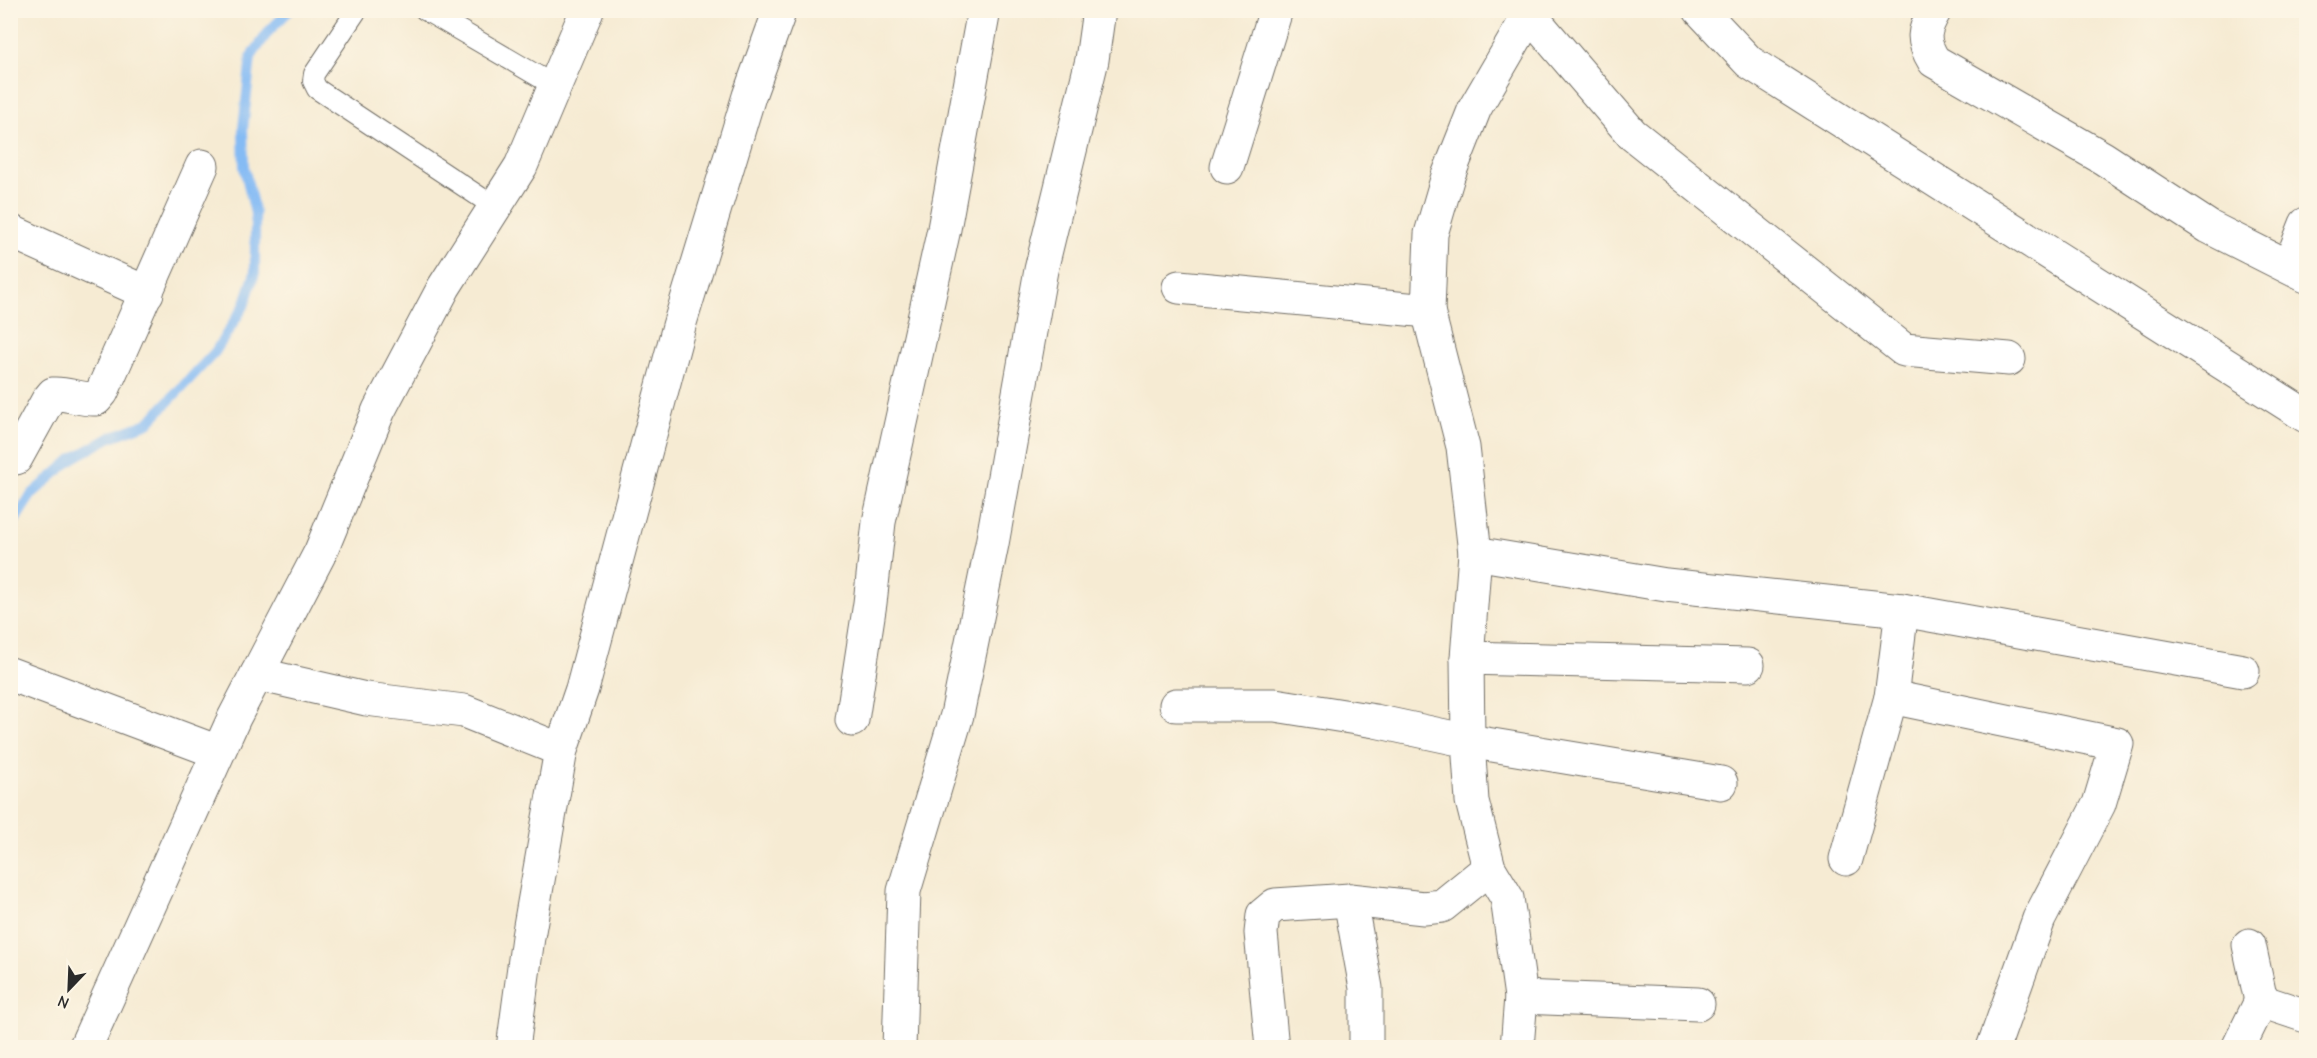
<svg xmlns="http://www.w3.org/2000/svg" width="2317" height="1058" viewBox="0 0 2317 1058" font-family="'Comic Neue',sans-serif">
<rect width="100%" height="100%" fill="#fcf5e5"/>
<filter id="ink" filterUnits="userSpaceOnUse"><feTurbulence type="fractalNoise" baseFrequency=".0167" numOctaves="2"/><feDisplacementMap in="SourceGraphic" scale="12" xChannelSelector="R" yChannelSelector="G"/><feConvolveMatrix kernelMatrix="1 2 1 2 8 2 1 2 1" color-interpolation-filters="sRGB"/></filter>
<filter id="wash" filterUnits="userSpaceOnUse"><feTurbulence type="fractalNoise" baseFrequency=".008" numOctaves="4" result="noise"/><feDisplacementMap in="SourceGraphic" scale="24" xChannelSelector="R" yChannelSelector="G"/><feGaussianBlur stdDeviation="1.35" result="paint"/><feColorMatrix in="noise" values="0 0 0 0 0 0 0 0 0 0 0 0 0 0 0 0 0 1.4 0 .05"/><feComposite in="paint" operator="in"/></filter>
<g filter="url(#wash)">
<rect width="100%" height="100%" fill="#f6ebd3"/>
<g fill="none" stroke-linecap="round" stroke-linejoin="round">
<!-- stream -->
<path stroke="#85bbf4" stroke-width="10" d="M10,528L32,494L72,459L111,437L148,423L215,352L244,306L255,273V213L244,167L243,129L251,57L269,31L290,10"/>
</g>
</g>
<g filter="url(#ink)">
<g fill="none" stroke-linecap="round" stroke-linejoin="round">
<!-- lane casing -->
<g stroke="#726e66" stroke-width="22">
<g id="lane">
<path d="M357,10L314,74L313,81L317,89L495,207"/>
<path d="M425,10L555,86"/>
</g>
</g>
<!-- street casing -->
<g stroke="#726e66" stroke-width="35">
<g id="street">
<path d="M1700,10L1749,62L2306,416"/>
<path d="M1935,10C1923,31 1921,40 1934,61L2103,158L2209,227L2306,276"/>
<path d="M1530,15L1632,134L1904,350L2009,359"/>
<path d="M1227,167L1276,10"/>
<path d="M10,231L147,293"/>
<path d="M2289,267L2306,224"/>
<path d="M1179,287L1428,311"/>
<path d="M16,458L48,400L53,394C68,393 81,400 96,399L102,392L202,166"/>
<path d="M1475,553L1666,585L1902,610L2243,671"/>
<path d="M1467,658L1748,665"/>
<path d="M10,674L218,752"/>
<path d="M257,674L366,699L464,711L561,750"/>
<path d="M1891,697L2117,744L2099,804L2039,919L1993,1048"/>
<path d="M1176,705H1275L1375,721L1468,741L1721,783"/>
<path d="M852,720L870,603L879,522L944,229L984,10"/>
<path d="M1846,859L1891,697L1902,610"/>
<path d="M1350,900L1366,988V1048"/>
<path d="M2249,945L2261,1001L2306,1016"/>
<path d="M1521,997L1698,1004"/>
<path d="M85,1048L234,718L321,551L379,410L444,287L521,166L587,10"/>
<path d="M513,1048L528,937L561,750L582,689L679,326L749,96L780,10"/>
<path d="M899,1048L904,891L957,715L992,544L1041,270L1092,60L1099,10"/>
<path d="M1272,1048L1261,933L1263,915L1275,905L1350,900L1424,908L1442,906L1489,868"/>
<path d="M1517,1048L1521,997L1507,898L1489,868L1472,801L1468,741L1467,658L1475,553L1463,447L1428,311L1431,234L1448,176L1475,108L1532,10"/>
<path d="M2238,1048L2261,1001"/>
</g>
</g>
<!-- lane -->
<use href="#lane" stroke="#fff" stroke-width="20"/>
<!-- street -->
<use href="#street" stroke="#fff" stroke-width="33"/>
</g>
</g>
<!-- margin -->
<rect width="2317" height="1058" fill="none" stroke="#fcf5e5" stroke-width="36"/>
<!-- north arrow -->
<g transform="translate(69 989) rotate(203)" stroke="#fcf5e5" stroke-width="4.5" paint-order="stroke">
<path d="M0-4.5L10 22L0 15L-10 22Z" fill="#2b2b2b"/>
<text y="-9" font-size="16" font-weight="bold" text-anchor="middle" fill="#2b2b2b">N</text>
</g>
</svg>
